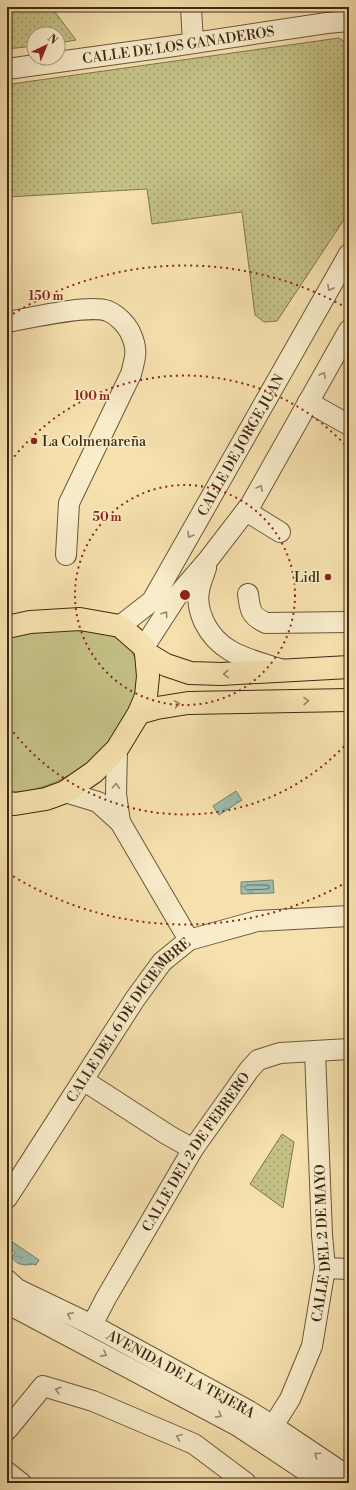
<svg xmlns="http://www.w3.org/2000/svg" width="356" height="1490" viewBox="0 0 356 1490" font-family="'Libre Bodoni',serif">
<defs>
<pattern id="park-dots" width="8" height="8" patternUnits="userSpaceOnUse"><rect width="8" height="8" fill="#c4c185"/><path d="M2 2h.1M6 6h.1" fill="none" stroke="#a09d6c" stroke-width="1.8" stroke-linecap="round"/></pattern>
<pattern id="water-ripples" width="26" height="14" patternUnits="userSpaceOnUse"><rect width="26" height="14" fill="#9dbdaf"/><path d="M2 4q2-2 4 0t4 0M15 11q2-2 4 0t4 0" fill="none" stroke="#819a8d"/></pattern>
</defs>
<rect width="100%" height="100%" fill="#f6e1ae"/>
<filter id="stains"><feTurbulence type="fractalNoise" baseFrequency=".005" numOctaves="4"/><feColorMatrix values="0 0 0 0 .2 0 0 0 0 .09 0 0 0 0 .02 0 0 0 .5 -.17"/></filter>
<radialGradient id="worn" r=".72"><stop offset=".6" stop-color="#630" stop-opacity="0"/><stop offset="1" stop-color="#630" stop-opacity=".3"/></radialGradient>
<!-- green -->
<path fill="#c4c185" stroke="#80754c" d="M61,630C76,631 96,630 110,635C117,637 124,643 129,648C156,679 116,744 88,763C65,780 37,793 7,792V638L34,632Z"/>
<!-- park -->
<g fill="url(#park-dots)" stroke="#80754c">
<path d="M7,7H51L76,40L58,43V34H34V46L7,49Z"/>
<path d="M339,38L349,45V209L345,218L277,321L264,322L255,315L242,212L152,224L147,189L7,197V90L11,84Z"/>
<path d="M282,1134L294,1142L283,1208L250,1184Z"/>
</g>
<!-- water -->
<g fill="url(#water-ripples)" stroke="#768271">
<path d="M236,791L242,800L219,815L213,806Z"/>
<path d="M273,880L274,893L241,894V882Z"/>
<path d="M11,1241L39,1260L36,1265L33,1264C24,1266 18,1265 12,1258L15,1252L7,1246Z"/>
</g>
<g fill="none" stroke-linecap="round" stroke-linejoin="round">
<!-- shore -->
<path stroke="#6c7361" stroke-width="1" d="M247,885H268L270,887L268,889L247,890L245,888Z"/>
<!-- minor casing -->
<g stroke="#6a573a" stroke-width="22">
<g id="minor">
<path d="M191,7L193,43"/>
<path id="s1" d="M7,69L174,46L327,23L349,21"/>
<path d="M7,322C30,318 88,304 108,311C117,315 126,324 130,332C138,349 136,356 131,374L69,503L66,555"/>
<path d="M308,402L349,425"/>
<path d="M246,511L280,532"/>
<path d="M206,568C204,575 200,583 199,591C197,601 200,613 204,622C220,655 250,659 283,670"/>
<path d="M248,594C250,611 251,616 266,623L349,622"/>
<path id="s2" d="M120,626L152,601L349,254"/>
<path d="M144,647L177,596L208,560L251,504L349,330"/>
<path d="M117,749L116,794L120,822"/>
<path d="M65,792L98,802L120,822L189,940"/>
<path d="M83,1080L168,1135L193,1149"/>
<path id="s3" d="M7,1198L135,999L162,962L189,940L257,921L349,916"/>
<path d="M325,1268L349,1269"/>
<path id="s4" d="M7,1280L17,1289L92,1325L249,1411L273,1426L349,1477"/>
<path d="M7,1305H10L238,1426L324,1483"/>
<path id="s5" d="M92,1325L106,1298L193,1149L249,1070L258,1060L280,1053L349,1049"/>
<path id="s6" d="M273,1426L290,1399L312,1346L325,1268L322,1235L315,1051"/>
<path d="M7,1430L43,1386L93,1401L194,1444L246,1483"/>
<path d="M7,1472L21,1483"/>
</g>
</g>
<!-- major casing -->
<g stroke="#3c2913" stroke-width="24">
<g id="major">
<path d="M7,627L30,622L80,619L120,626L144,647L146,653L148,676L146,696L139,713L117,749L94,772L65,792L46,799L15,804L7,803"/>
<path d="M146,653L166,665L190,673L221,674L349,667"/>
<path d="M139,713L157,708L188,703L349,700"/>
</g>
</g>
<!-- minor -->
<use href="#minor" stroke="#f9ecca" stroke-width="20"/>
<!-- major -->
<use href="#major" stroke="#f6e1ae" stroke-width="22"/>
</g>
<!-- one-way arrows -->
<defs><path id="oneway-chevron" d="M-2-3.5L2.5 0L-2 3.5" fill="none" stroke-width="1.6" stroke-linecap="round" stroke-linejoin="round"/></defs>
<g stroke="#9a8a6e">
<use href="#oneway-chevron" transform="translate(330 288) rotate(119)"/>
<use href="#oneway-chevron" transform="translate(323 375) rotate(-61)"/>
<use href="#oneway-chevron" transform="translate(260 488) rotate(-61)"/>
<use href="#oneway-chevron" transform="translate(190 535) rotate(119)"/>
<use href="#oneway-chevron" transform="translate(165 614) rotate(-56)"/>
<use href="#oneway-chevron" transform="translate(116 786) rotate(-87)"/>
<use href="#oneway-chevron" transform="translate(70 1315) rotate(-154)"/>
<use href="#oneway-chevron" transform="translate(104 1354) rotate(28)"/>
<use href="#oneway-chevron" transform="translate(58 1390) rotate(-163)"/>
<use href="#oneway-chevron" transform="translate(219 1415) rotate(29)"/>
<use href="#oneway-chevron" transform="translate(179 1437) rotate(-157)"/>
<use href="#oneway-chevron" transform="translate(317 1455) rotate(-146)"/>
</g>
<g stroke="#998560">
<use href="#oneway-chevron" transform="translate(226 674) rotate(177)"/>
<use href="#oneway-chevron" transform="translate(306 701) rotate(-1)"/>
<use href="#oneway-chevron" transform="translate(177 704) rotate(-10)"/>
</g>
<!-- distance rings -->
<g fill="none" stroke="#8f2418" stroke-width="2" stroke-dasharray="2 4">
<circle cx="185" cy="595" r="110"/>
<path d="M348 742A220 220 0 0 1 7 724M7 466A220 220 0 0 1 348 448"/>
<path d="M347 882A330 330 0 0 1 8 873M8 317A330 330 0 0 1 347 308"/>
</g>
<!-- markers -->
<g fill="#8f2418" stroke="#f9ecca" stroke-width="1.5">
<circle cx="34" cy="441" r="4"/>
<circle cx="328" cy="577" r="4"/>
</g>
<g text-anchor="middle" stroke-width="3" stroke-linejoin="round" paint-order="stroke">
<!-- street labels -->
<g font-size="14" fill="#3c2913" stroke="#f9ecca">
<text dy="5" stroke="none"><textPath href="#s1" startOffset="173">CALLE DE LOS GANADEROS</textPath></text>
<text dy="5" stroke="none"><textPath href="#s2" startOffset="220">CALLE DE JORGE JUAN</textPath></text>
<text dy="5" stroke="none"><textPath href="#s3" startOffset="216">CALLE DEL 6 DE DICIEMBRE</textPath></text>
<text dy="5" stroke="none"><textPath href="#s5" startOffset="202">CALLE DEL 2 DE FEBRERO</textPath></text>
<text dy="5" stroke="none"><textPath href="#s6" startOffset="193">CALLE DEL 2 DE MAYO</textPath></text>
<text dy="5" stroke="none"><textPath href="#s4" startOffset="198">AVENIDA DE LA TEJERA</textPath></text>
</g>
<!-- poi labels -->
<g font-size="14" fill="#3c2913" stroke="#f9ecca" text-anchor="start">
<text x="42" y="446">La Colmenareña</text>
<text x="320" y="582" text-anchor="end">Lidl</text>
</g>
</g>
<circle cx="185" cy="595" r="6" fill="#8f2418" stroke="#f9ecca" stroke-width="2"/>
<g font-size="12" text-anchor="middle" font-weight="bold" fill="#8f2418" stroke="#f9ecca" stroke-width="3" stroke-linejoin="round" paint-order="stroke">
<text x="46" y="300">150 m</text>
<text x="92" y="400">100 m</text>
<text x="107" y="521">50 m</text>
</g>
<!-- margin -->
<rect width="356" height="1490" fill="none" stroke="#f6e1ae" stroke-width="24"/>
<rect x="8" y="8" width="340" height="1474" fill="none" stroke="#3c2913" stroke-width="2"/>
<rect x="12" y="12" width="332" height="1466" fill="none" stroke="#3c2913"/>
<!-- north arrow -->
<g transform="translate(46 46) rotate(44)"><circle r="19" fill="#f9ecca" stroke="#ad9e81"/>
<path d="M0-3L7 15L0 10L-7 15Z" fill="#8f2418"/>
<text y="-6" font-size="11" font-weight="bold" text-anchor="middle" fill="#3c2913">N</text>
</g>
<rect width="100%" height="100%" filter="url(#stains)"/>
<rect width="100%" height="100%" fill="url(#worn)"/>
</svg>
